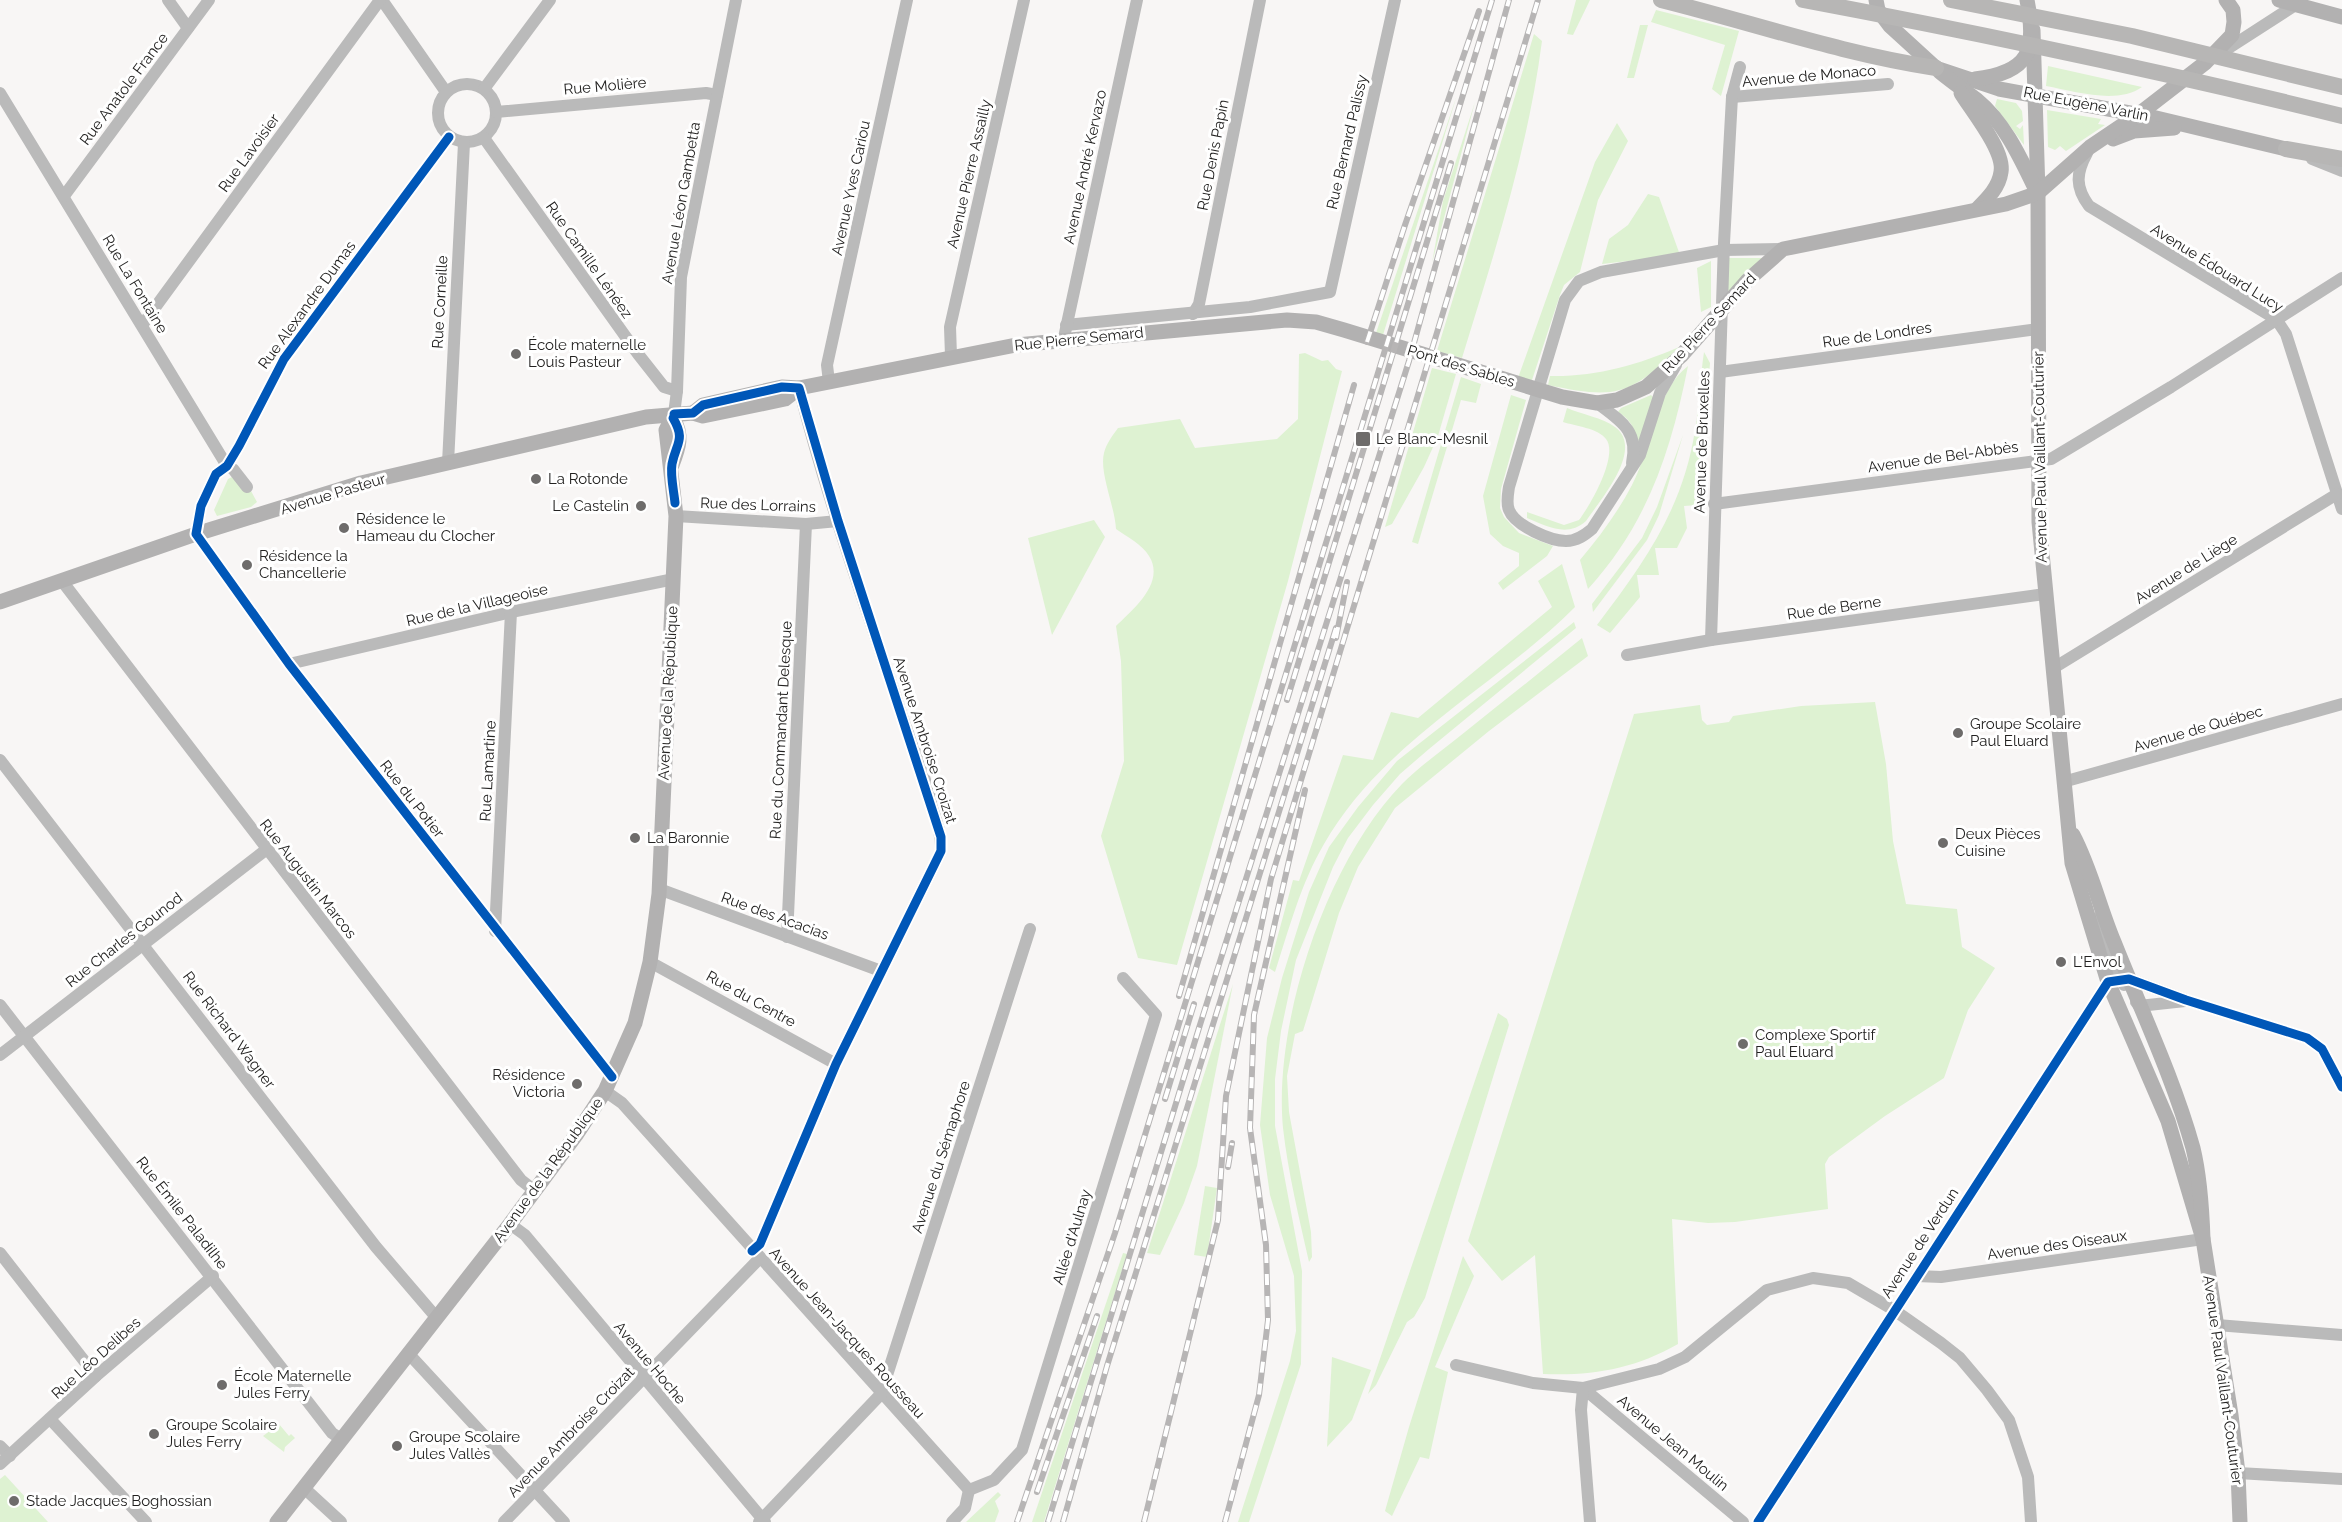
<svg xmlns="http://www.w3.org/2000/svg" width="2342" height="1522" viewBox="0 0 2342 1522" font-family="Raleway,sans-serif">
<rect width="100%" height="100%" fill="#f8f6f5"/>
<!-- green -->
<g fill="#def2d2">
<path d="M1576,0H1590L1573,35L1567,34Z"/>
<path d="M1656,10L1739,31L1721,96L1712,89L1725,45L1651,22Z"/>
<path d="M1640,25H1648L1634,78H1627Z"/>
<path d="M1534,34L1542,41C1528,150 1494,254 1462,358L1437,351Z"/>
<path d="M2048,66L2142,87C2117,105 2074,91 2046,86Z"/>
<path d="M1457,95L1383,335L1376,333Z"/>
<path d="M1997,99L2016,103L2022,111L2023,121L2016,126L2020,129L2023,125L2024,145L1995,106Z"/>
<path d="M1475,102L1432,263L1443,201Z"/>
<path d="M2047,110L2101,119L2098,124L2105,125L2066,151L2060,146L2055,150L2048,147Z"/>
<path d="M1617,123L1628,141L1598,200L1580,272L1564,285L1560,295L1532,380L1518,378L1595,162Z"/>
<path d="M1648,194L1659,197L1680,255L1602,264L1609,239L1628,225Z"/>
<path d="M1728,258H1762L1728,294Z"/>
<path d="M1711,261V307L1701,312L1697,268Z"/>
<path d="M1679,347C1630,397 1614,399 1548,385L1550,376C1595,377 1638,365 1679,347Z"/>
<path d="M1704,352L1710,363L1698,505L1684,506L1687,528L1677,548H1655L1659,575H1637L1640,597L1610,633L1597,625C1644,563 1683,509 1695,430C1700,404 1700,378 1704,352Z"/>
<path d="M1305,353L1322,361L1328,360L1336,369L1342,371L1288,581L1177,965L1138,958L1101,836L1124,761L1121,661L1116,626C1132,610 1166,583 1149,556C1143,545 1126,536 1116,529C1115,507 1099,472 1104,453C1106,444 1113,435 1118,428L1180,419L1195,448L1277,439L1298,419L1299,354Z"/>
<path d="M1688,366C1671,451 1648,523 1588,589L1580,560C1600,536 1618,512 1632,485C1651,449 1656,390 1688,366Z"/>
<path d="M1432,368L1456,374L1438,436L1424,467L1392,524L1385,527Z"/>
<path d="M1461,377L1481,384L1476,403L1461,400L1418,544L1412,542Z"/>
<path d="M1511,395L1526,400L1501,489L1500,508L1504,517L1519,533L1553,546L1547,556L1503,590L1498,583L1519,566V553L1503,546L1490,534L1483,496Z"/>
<path d="M1651,395L1654,398L1636,450C1636,431 1634,422 1618,412L1621,408Z"/>
<path d="M1567,408C1581,414 1603,418 1615,427C1645,449 1600,500 1586,521C1567,538 1547,526 1527,518V512L1564,525L1579,520C1590,506 1619,455 1606,439C1598,428 1575,426 1563,422Z"/>
<path d="M1683,435L1659,515L1647,540L1593,612L1592,604L1642,538L1657,507Z"/>
<path d="M232,477L238,481L242,490L251,491L257,502L251,507L217,516L214,510L228,479Z"/>
<path d="M1094,520L1105,537L1052,635L1028,538Z"/>
<path d="M1562,564L1575,607C1493,689 1383,741 1324,844C1301,883 1289,929 1275,972L1269,968L1293,880L1299,881L1343,755L1373,760L1391,712L1418,718L1552,607L1538,581Z"/>
<path d="M1574,622L1576,628L1429,749L1400,774L1373,805L1348,838L1333,867L1296,960L1281,1031L1275,1079V1126L1302,1271L1301,1364L1249,1522H1238L1290,1361L1296,1331L1294,1276L1270,1195L1260,1125L1267,1038L1282,978L1309,892L1329,847L1358,807L1397,761Z"/>
<path d="M1582,638L1588,656L1489,731L1395,808L1358,867L1339,913L1303,1031L1295,1034L1287,1076L1289,1112L1311,1232L1312,1257L1309,1262C1299,1217 1288,1173 1283,1128C1273,1021 1327,861 1402,784C1421,765 1444,749 1465,732C1504,701 1543,670 1582,638Z"/>
<path d="M1875,702L1886,764L1893,841L1906,904L1957,909L1962,947L1995,968L1968,1010L1944,1078L1885,1116L1829,1157L1825,1164L1828,1209L1735,1222L1708,1223L1672,1219L1678,1344C1634,1369 1593,1376 1543,1374L1535,1255L1502,1281L1468,1241L1634,714L1700,705L1702,720L1707,725L1729,722L1733,716L1801,706Z"/>
<path d="M1233,984L1197,1166L1184,1203L1160,1255L1147,1253Z"/>
<path d="M1498,1013L1507,1019L1509,1025L1425,1298L1414,1317L1407,1322L1376,1385L1368,1394Z"/>
<path d="M1205,1186L1217,1188L1207,1257L1194,1255Z"/>
<path d="M1123,1253L1127,1254L1044,1522H1032Z"/>
<path d="M1463,1256L1474,1276L1435,1367L1448,1372L1429,1459L1420,1457L1392,1516L1385,1511L1409,1427Z"/>
<path d="M1332,1357L1371,1370L1352,1420L1327,1447Z"/>
<path d="M279,1424L289,1436L291,1434L295,1438L285,1447L284,1452L263,1436Z"/>
<path d="M5,1475L48,1522H0V1479Z"/>
<path d="M998,1492L1001,1495L995,1501L999,1511L995,1522H966Z"/>
</g>
<g fill="none" stroke-linecap="round" stroke-linejoin="round">
<!-- minor -->
<g stroke="#bababa" stroke-width="12">
<path d="M168,0L188,28"/>
<path d="M382,0L446,92"/>
<path d="M2221,53L2300,2"/>
<circle cx="467" cy="113" r="29"/>
<path d="M484,89L550,0"/>
<path d="M0,93L227,466L233,469L247,487"/>
<path d="M1732,97L1888,84"/>
<path d="M496,112L706,93L717,95"/>
<path d="M449,137L284,359L239,446L227,466L216,474L201,506L196,534L289,664L612,1077"/>
<path d="M484,138L638,354L664,387L677,391"/>
<path d="M2087,153C2076,173 2075,187 2089,206L2276,319L2286,334L2342,509"/>
<path d="M2312,159L2342,171"/>
<path d="M64,196L209,0"/>
<path d="M1193,314L1199,304L1260,0"/>
<path d="M143,324L380,0"/>
<path d="M1066,325L1250,307L1330,292L1395,0"/>
<path d="M1065,333L1137,0"/>
<path d="M951,356L950,327L1024,0"/>
<path d="M1676,365L1660,393L1640,455L1592,529C1585,535 1577,541 1566,541C1551,541 1515,526 1509,510C1506,503 1508,494 1509,487L1565,300L1579,281L1601,272L1724,250L1783,249"/>
<path d="M1720,372L2038,329"/>
<path d="M829,382L827,365L907,0"/>
<path d="M1597,403C1621,421 1639,431 1632,463"/>
<path d="M674,414L677,391L681,277L736,0"/>
<path d="M448,463L464,143"/>
<path d="M1714,504L2051,459L2171,387L2342,278"/>
<path d="M676,516L806,524L838,521"/>
<path d="M62,581L521,1180L535,1191"/>
<path d="M1711,640L1724,243L1732,97L1740,67"/>
<path d="M1627,655L1711,640L2045,594"/>
<path d="M289,664L511,612L674,579"/>
<path d="M2052,669L2337,494"/>
<path d="M0,760L376,1247L436,1317"/>
<path d="M2063,782L2342,704"/>
<path d="M659,889L881,971"/>
<path d="M2096,919L2124,985"/>
<path d="M495,931L511,612"/>
<path d="M787,937L806,524"/>
<path d="M650,962L836,1064"/>
<path d="M2136,1002L2139,1006L2185,1001"/>
<path d="M0,1005L332,1433L341,1439"/>
<path d="M0,1055L267,849"/>
<path d="M605,1091L622,1103L969,1490"/>
<path d="M510,1224L525,1235L765,1522"/>
<path d="M752,1251L760,1244L836,1064L941,851C942,818 914,750 902,716C866,607 827,499 799,388"/>
<path d="M0,1253L96,1376"/>
<path d="M1917,1276L1941,1277L2203,1239"/>
<path d="M2217,1325L2342,1335"/>
<path d="M408,1353L564,1522"/>
<path d="M1456,1365L1533,1383L1583,1388L1659,1369L1685,1357L1767,1290L1813,1278L1848,1283L1894,1310L1941,1343L1960,1358L1987,1390L2009,1420L2028,1477L2031,1522"/>
<path d="M1583,1388L1743,1522"/>
<path d="M1583,1388L1581,1410L1590,1522"/>
<path d="M50,1419L146,1522"/>
<path d="M0,1446L10,1456"/>
<path d="M0,1464L96,1376L213,1276"/>
<path d="M2238,1473L2342,1479"/>
<path d="M304,1488L341,1522"/>
<path d="M969,1490L994,1480L1022,1450L1156,1015L1123,978"/>
<path d="M504,1522L759,1259"/>
<path d="M759,1522L881,1394L1030,929"/>
<path d="M952,1522L965,1508L969,1490"/>
<path d="M1758,1522L2108,982L2129,979L2186,1000L2307,1038L2322,1049L2342,1087"/>
</g>
<!-- major -->
<g stroke="#b2b1b1" stroke-width="15">
<path d="M1876,0L1878,10L1890,26L1936,68L1999,89L2152,117L2286,149"/>
<path d="M2279,0L2342,17"/>
<path d="M2033,30L2038,193L2039,522L2072,863L2108,982L2168,1121L2203,1239"/>
<path d="M1940,72C1952,82 1964,90 1977,100C2004,122 2020,157 2035,188"/>
<path d="M1975,79C2030,72 2037,51 2027,0"/>
<path d="M1961,93C1972,111 2005,151 2001,172C1999,187 1988,198 1978,208"/>
<path d="M2113,139L2134,131L2174,128"/>
<path d="M693,413L703,405L782,387L799,388L1016,345L1287,320L1316,322L1344,330L1562,397L1597,403L1617,400L1646,387L1681,356L1748,280L1783,249L2006,204L2038,193L2090,147L2139,114L2205,63L2232,35L2234,22L2233,10L2226,0"/>
<path d="M672,465C679,447 683,435 673,418"/>
<path d="M0,602L196,534L361,483L646,417L693,413L703,416L785,399L799,388"/>
<path d="M2073,835C2091,869 2099,906 2114,942C2141,1010 2173,1077 2193,1148C2200,1177 2202,1209 2203,1239L2231,1415L2238,1473L2240,1522"/>
<path d="M277,1522L510,1224L576,1135L605,1091L635,1023L650,962L659,894L676,516L666,430L674,414"/>
</g>
<!-- highway -->
<g stroke="#b7b6b5" stroke-width="16">
<path d="M1661,0C1753,23 1843,54 1936,68"/>
<path d="M1803,0C1984,34 2164,72 2342,116"/>
<path d="M1951,0L2132,36L2342,87"/>
<path d="M2286,149L2342,159"/>
</g>
<!-- rail casing -->
<g stroke="#b7b5b5" stroke-width="6">
<g id="rail">
<path d="M1367,342L1405,225L1479,11"/>
<path d="M1336,638L1347,582"/>
<path d="M1287,700L1451,163"/>
<path d="M1179,996L1354,385"/>
<path d="M1165,1099L1194,1004"/>
<path d="M1228,1167L1232,1143"/>
<path d="M1037,1492L1097,1316"/>
<path d="M1017,1522L1115,1233L1492,0"/>
<path d="M1048,1522L1199,1028L1409,361L1509,0"/>
<path d="M1063,1522L1107,1366L1336,628"/>
<path d="M1144,1522L1218,1220L1226,1096L1271,879L1538,0"/>
<path d="M1225,1522L1259,1395L1268,1320L1266,1245L1250,1128L1254,1015L1305,790"/>
</g>
</g>
<!-- rail -->
<use href="#rail" stroke="#fff" stroke-width="4" stroke-dasharray="11" stroke-linecap="butt"/>
<!-- cycleway casing -->
<g stroke="#fff" stroke-width="13">
<g id="cycleway">
<path d="M449,137L284,359L239,446L227,466L216,474L201,506L196,534L289,664L612,1077"/>
<path d="M674,414L693,413L703,405L782,387L799,388L838,521L941,837V851L836,1064L760,1244L752,1251"/>
<path d="M673,418C686,440 676,443 672,464C670,475 674,492 675,503"/>
<path d="M1758,1522L2108,982L2129,979L2186,1000L2307,1038L2322,1049L2342,1087"/>
</g>
</g>
<!-- cycleway -->
<use href="#cycleway" stroke="#0057b8" stroke-width="9"/>
</g>
<!-- markers -->
<g fill="#6e6c6b" stroke="#fff" stroke-width="2">
<circle cx="516" cy="354" r="6"/>
<rect x="1355" y="431" width="16" height="16" rx="3"/>
<circle cx="536" cy="479" r="6"/>
<circle cx="641" cy="506" r="6"/>
<circle cx="344" cy="528" r="6"/>
<circle cx="247" cy="565" r="6"/>
<circle cx="1958" cy="733" r="6"/>
<circle cx="635" cy="838" r="6"/>
<circle cx="1943" cy="843" r="6"/>
<circle cx="2061" cy="962" r="6"/>
<circle cx="1743" cy="1044" r="6"/>
<circle cx="577" cy="1084" r="6"/>
<circle cx="222" cy="1385" r="6"/>
<circle cx="154" cy="1434" r="6"/>
<circle cx="397" cy="1446" r="6"/>
<circle cx="14" cy="1501" r="6"/>
</g>
<g text-anchor="middle" stroke-width="6" stroke-linejoin="round" paint-order="stroke">
<!-- street labels -->
<g font-size="15" fill="#232221" stroke="#fff">
<text transform="translate(1809 76) rotate(-5)" y="5">Avenue de Monaco</text>
<text transform="translate(605 86) rotate(-5)" y="5">Rue Molière</text>
<text transform="translate(124 89) rotate(-53)" y="5">Rue Anatole France</text>
<text transform="translate(2086 104) rotate(11)" y="5">Rue Eugène Varlin</text>
<text transform="translate(1347 142) rotate(-77)" y="5">Rue Bernard Palissy</text>
<text transform="translate(249 153) rotate(-54)" y="5">Rue Lavoisier</text>
<text transform="translate(1213 155) rotate(-79)" y="5">Rue Denis Papin</text>
<text transform="translate(1085 167) rotate(-78)" y="5">Avenue André Kervazo</text>
<text transform="translate(969 174) rotate(-77)" y="5">Avenue Pierre Assailly</text>
<text transform="translate(851 188) rotate(-78)" y="5">Avenue Yves Cariou</text>
<text transform="translate(681 203) rotate(-80)" y="5">Avenue Léon Gambetta</text>
<text transform="translate(589 260) rotate(55)" y="5">Rue Camille Lénéez</text>
<text transform="translate(2217 268) rotate(32)" y="5">Avenue Édouard Lucy</text>
<text transform="translate(135 284) rotate(59)" y="5">Rue La Fontaine</text>
<text transform="translate(440 302) rotate(-87)" y="5">Rue Corneille</text>
<text transform="translate(307 305) rotate(-54)" y="5">Rue Alexandre Dumas</text>
<text transform="translate(1709 323) rotate(-47)" y="5">Rue Pierre Semard</text>
<text transform="translate(1877 335) rotate(-8)" y="5">Rue de Londres</text>
<text transform="translate(1079 339) rotate(-6)" y="5">Rue Pierre Semard</text>
<text transform="translate(1461 366) rotate(17)" y="5">Pont des Sables</text>
<text transform="translate(1702 442) rotate(-88)" y="5">Avenue de Bruxelles</text>
<text transform="translate(1943 457) rotate(-8)" y="5">Avenue de Bel-Abbès</text>
<text transform="translate(2040 457) rotate(-91)" y="5">Avenue Paul Vaillant-Couturier</text>
<text transform="translate(333 494) rotate(-17)" y="5">Avenue Pasteur</text>
<text transform="translate(758 505) rotate(2)" y="5">Rue des Lorrains</text>
<text transform="translate(2186 569) rotate(-32)" y="5">Avenue de Liège</text>
<text transform="translate(477 605) rotate(-13)" y="5">Rue de la Villageoise</text>
<text transform="translate(1834 608) rotate(-8)" y="5">Rue de Berne</text>
<text transform="translate(668 693) rotate(-87)" y="5">Avenue de la République</text>
<text transform="translate(2198 729) rotate(-16)" y="5">Avenue de Québec</text>
<text transform="translate(781 730) rotate(-87)" y="5">Rue du Commandant Delesque</text>
<text transform="translate(925 740) rotate(72)" y="5">Avenue Ambroise Croizat</text>
<text transform="translate(488 771) rotate(-87)" y="5">Rue Lamartine</text>
<text transform="translate(412 799) rotate(52)" y="5">Rue du Potier</text>
<text transform="translate(308 879) rotate(52)" y="5">Rue Augustin Marcos</text>
<text transform="translate(775 916) rotate(20)" y="5">Rue des Acacias</text>
<text transform="translate(124 940) rotate(-38)" y="5">Rue Charles Gounod</text>
<text transform="translate(751 999) rotate(29)" y="5">Rue du Centre</text>
<text transform="translate(229 1030) rotate(53)" y="5">Rue Richard Wagner</text>
<text transform="translate(941 1157) rotate(-72)" y="5">Avenue du Sémaphore</text>
<text transform="translate(548 1170) rotate(-54)" y="5">Avenue de la République</text>
<text transform="translate(182 1213) rotate(52)" y="5">Rue Émile Paladilhe</text>
<text transform="translate(1072 1237) rotate(-73)" y="5">Allée d'Aulnay</text>
<text transform="translate(1920 1243) rotate(-57)" y="5">Avenue de Verdun</text>
<text transform="translate(2057 1245) rotate(-8)" y="5">Avenue des Oiseaux</text>
<text transform="translate(847 1333) rotate(48)" y="5">Avenue Jean-Jacques Rousseau</text>
<text transform="translate(96 1358) rotate(-42)" y="5">Rue Léo Delibes</text>
<text transform="translate(650 1363) rotate(50)" y="5">Avenue Hoche</text>
<text transform="translate(2223 1380) rotate(82)" y="5">Avenue Paul Vaillant-Couturier</text>
<text transform="translate(571 1432) rotate(-46)" y="5">Avenue Ambroise Croizat</text>
<text transform="translate(1673 1443) rotate(40)" y="5">Avenue Jean Moulin</text>
</g>
<!-- poi labels -->
<g font-size="15" fill="#232221" stroke="#fff" text-anchor="start">
<text x="528" y="350">École maternelle<tspan x="528" dy="17">Louis Pasteur</tspan></text>
<text x="1376" y="444">Le Blanc-Mesnil</text>
<text x="548" y="484">La Rotonde</text>
<text x="629" y="511" text-anchor="end">Le Castelin</text>
<text x="356" y="524">Résidence le<tspan x="356" dy="17">Hameau du Clocher</tspan></text>
<text x="259" y="561">Résidence la<tspan x="259" dy="17">Chancellerie</tspan></text>
<text x="1970" y="729">Groupe Scolaire<tspan x="1970" dy="17">Paul Eluard</tspan></text>
<text x="1955" y="839">Deux Pièces<tspan x="1955" dy="17">Cuisine</tspan></text>
<text x="647" y="843">La Baronnie</text>
<text x="2073" y="967">L'Envol</text>
<text x="1755" y="1040">Complexe Sportif<tspan x="1755" dy="17">Paul Eluard</tspan></text>
<text x="565" y="1080" text-anchor="end">Résidence<tspan x="565" dy="17">Victoria</tspan></text>
<text x="234" y="1381">École Maternelle<tspan x="234" dy="17">Jules Ferry</tspan></text>
<text x="166" y="1430">Groupe Scolaire<tspan x="166" dy="17">Jules Ferry</tspan></text>
<text x="409" y="1442">Groupe Scolaire<tspan x="409" dy="17">Jules Vallès</tspan></text>
<text x="26" y="1506">Stade Jacques Boghossian</text>
</g>
</g>
</svg>
